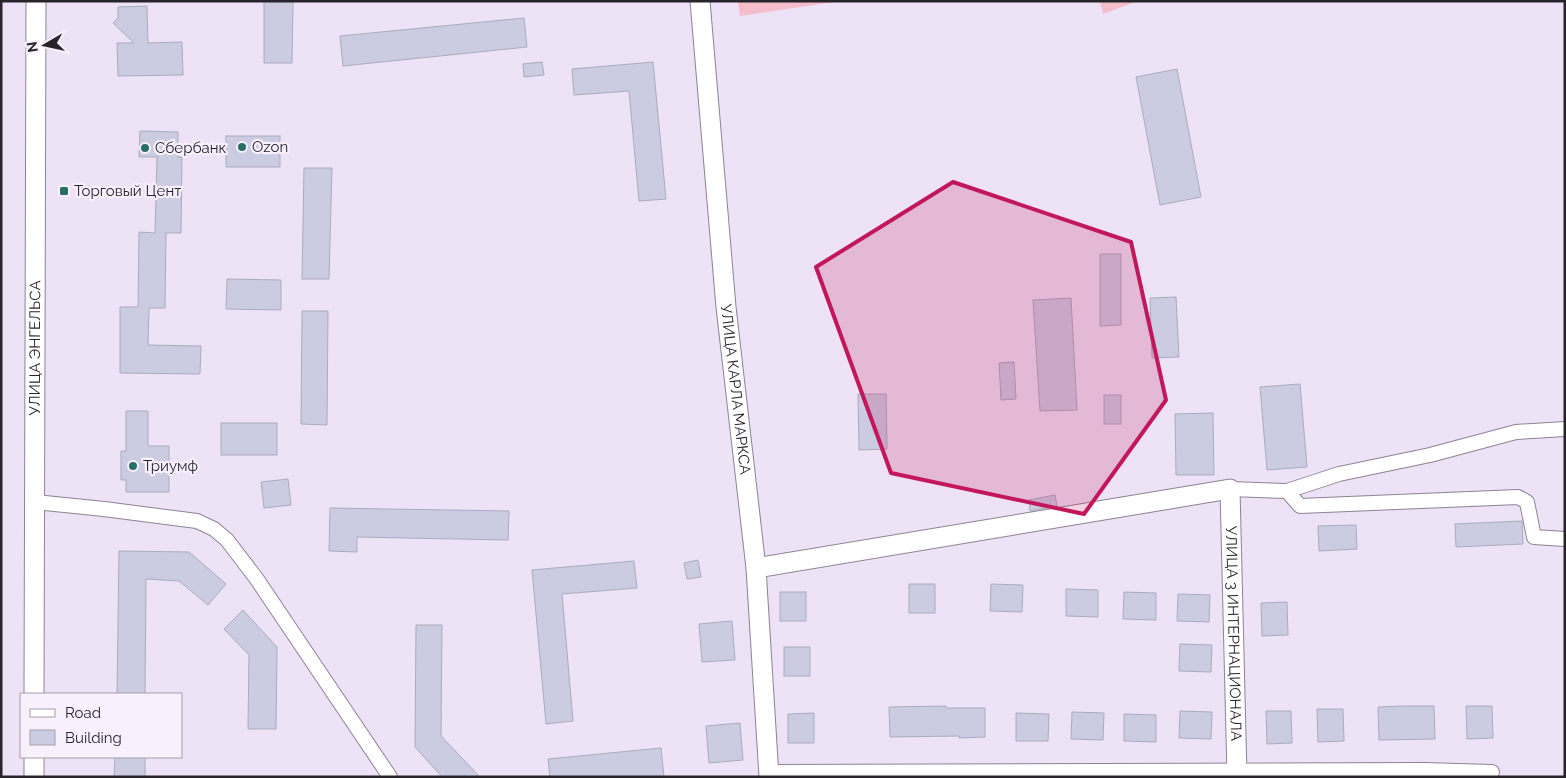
<svg xmlns="http://www.w3.org/2000/svg" width="1566" height="778" viewBox="0 0 1566 778" font-family="Raleway,sans-serif">
<rect width="100%" height="100%" fill="#ede2f6"/>
<!-- green -->
<g fill="#f5bdcc">
<path d="M738,1H841L740,16Z"/>
<path d="M1100,1H1138L1103,14Z"/>
</g>
<!-- building -->
<g fill="#cbcbe1" stroke="#ababc0">
<path d="M264,1H293L292,63H264Z"/>
<path d="M147,6L148,43L182,42L183,75L118,76L117,43H134L113,23L118,18V7Z"/>
<path d="M524,18L527,47L343,66L340,36Z"/>
<path d="M542,62L544,75L524,77L523,64Z"/>
<path d="M653,62L666,199L639,201L629,91L574,95L572,69Z"/>
<path d="M1177,69L1201,197L1160,205L1136,77Z"/>
<path d="M140,131L178,132V157H182L181,233H166L165,308H149L148,345L201,346L200,374L120,373V307H138L139,232L155,233L157,157H139Z"/>
<rect x="226" y="136" width="54" height="31"/>
<path d="M304,168H332L329,279H302Z"/>
<path d="M1100,254H1121V325L1100,326Z"/>
<path d="M227,279L281,280V310L226,309Z"/>
<path d="M1176,297L1179,357L1152,358L1150,298Z"/>
<path d="M1071,298L1077,410L1040,411L1033,300Z"/>
<path d="M302,311H328L327,425L301,424Z"/>
<path d="M1014,362L1016,399L1001,400L999,363Z"/>
<path d="M1300,384L1307,467L1267,470L1260,387Z"/>
<path d="M858,394H886L887,449L859,450Z"/>
<rect x="1104" y="395" width="17" height="29"/>
<path d="M126,411H148V446H169V492H126V480H121V451H126Z"/>
<path d="M1213,413L1214,475H1176L1175,414Z"/>
<rect x="221" y="423" width="56" height="32"/>
<path d="M288,479L291,505L264,508L261,482Z"/>
<path d="M1055,495L1057,506L1030,511L1029,500Z"/>
<path d="M330,508L509,511L508,540L357,537V552L329,551Z"/>
<path d="M1522,521L1523,544L1456,547L1455,524Z"/>
<path d="M1356,525L1357,549L1319,551L1318,526Z"/>
<path d="M119,551L189,552L226,584L208,605L179,581L146,579L145,694H117Z"/>
<path d="M698,560L701,577L687,579L684,563Z"/>
<path d="M634,561L637,588L562,594L573,721L546,724L532,570Z"/>
<rect x="909" y="584" width="26" height="29"/>
<path d="M991,584L1023,585L1022,612L990,611Z"/>
<path d="M1066,589L1098,590V617L1066,616Z"/>
<rect x="780" y="592" width="26" height="29"/>
<path d="M1124,592L1156,593V620L1123,619Z"/>
<path d="M1178,594L1210,595L1209,622L1177,621Z"/>
<path d="M1287,602L1288,635L1262,636L1261,603Z"/>
<path d="M243,610L277,647L276,729H248L249,655L224,629Z"/>
<path d="M732,621L735,660L702,662L699,624Z"/>
<path d="M416,625H442L441,736L480,777H442L415,747Z"/>
<path d="M1180,644L1212,645L1211,672L1179,671Z"/>
<rect x="784" y="647" width="26" height="29"/>
<path d="M946,706V708H985V737L959,738V736L890,737L889,707Z"/>
<path d="M1404,706H1434L1435,739L1379,740L1378,707Z"/>
<path d="M1466,706H1492L1493,738L1467,739Z"/>
<path d="M1317,709H1343L1344,741L1318,742Z"/>
<path d="M1180,711L1212,712L1211,739L1179,738Z"/>
<path d="M1266,711H1291L1292,743L1267,744Z"/>
<path d="M1072,712L1104,713L1103,740L1071,739Z"/>
<path d="M814,713V743H788V714Z"/>
<path d="M1016,713L1049,714L1048,741H1016Z"/>
<path d="M1124,714L1156,715V742L1124,741Z"/>
<path d="M740,723L743,760L709,763L706,726Z"/>
<path d="M661,748L664,777H550L548,759Z"/>
<path d="M115,757H145V777H114Z"/>
</g>
<g fill="none" stroke-linecap="round" stroke-linejoin="round">
<!-- street casing -->
<g stroke="#8d8395" stroke-width="16">
<g id="street">
<path d="M1230,489L1287,491L1339,474L1430,455L1516,432L1565,429"/>
<path d="M1287,491L1300,506L1518,497L1527,502L1534,537L1565,539"/>
<path d="M35,502L104,509L197,521L214,529L227,540L256,578L390,777"/>
<path d="M769,772L1424,770L1492,772"/>
</g>
</g>
<!-- secondary casing -->
<g stroke="#8d8395" stroke-width="21">
<g id="secondary">
<path id="s1" d="M700,1L726,307L756,568L769,777"/>
<path id="s2" d="M756,568L1230,489L1237,777"/>
<path id="s3" d="M34,694L36,1"/>
<path d="M34,777V757"/>
</g>
</g>
<!-- street -->
<use href="#street" stroke="#fff" stroke-width="14"/>
<!-- secondary -->
<use href="#secondary" stroke="#fff" stroke-width="19"/>
</g>
<!-- marked area -->
<path fill="#c2185b" fill-opacity="0.2" stroke="#c2185b" stroke-width="4" stroke-linejoin="round" d="M953,182L1131,242L1166,400L1084,514L891,473L816,267Z"/>
<!-- markers -->
<g fill="#276f66" stroke="#f8f1fd" stroke-width="2">
<circle cx="242" cy="147" r="5"/>
<circle cx="145" cy="148" r="5"/>
<rect x="59" y="186" width="10" height="10" rx="2.5"/>
<circle cx="133" cy="466" r="5"/>
</g>
<g text-anchor="middle" stroke-width="4.5" stroke-linejoin="round" paint-order="stroke">
<!-- poi labels -->
<g font-size="15" fill="#28242b" stroke="#f8f1fd" text-anchor="start">
<text x="252" y="152">Ozon</text>
<text x="155" y="153">Сбербанк</text>
<text x="74" y="196">Торговый Цент</text>
<text x="143" y="471">Триумф</text>
</g>
<!-- street labels -->
<g font-size="15" fill="#28242b" stroke="#f8f1fd">
<text dy="5" stroke="none"><textPath href="#s3" startOffset="346">УЛИЦА ЭНГЕЛЬСА</textPath></text>
<text dy="5" stroke="none"><textPath href="#s1" startOffset="390">УЛИЦА КАРЛА МАРКСА</textPath></text>
<text dy="5" stroke="none"><textPath href="#s2" startOffset="625">УЛИЦА 3 ИНТЕРНАЦИОНАЛА</textPath></text>
</g>
</g>
<!-- border -->
<rect width="1566" height="778" fill="none" stroke="#28242b" stroke-width="5"/>
<!-- legend -->
<rect x="20" y="693" width="162" height="65" fill="#f8f1fd" stroke="#a59fa9"/>
<rect x="30" y="709" width="25" height="8" fill="#ffffff" stroke="#a59fa9"/>
<text x="65" y="718" font-size="15" fill="#28242b">Road</text>
<rect x="30" y="730" width="25" height="15" fill="#cbcbe1" stroke="#a59fa9"/>
<text x="65" y="743" font-size="15" fill="#28242b">Building</text>
<!-- north arrow -->
<g transform="translate(45 45) rotate(261)" stroke="#f8f1fd" stroke-width="4" paint-order="stroke">
<path d="M0-4L9 19L0 12L-9 19Z" fill="#28242b"/>
<text y="-8" font-size="14" font-weight="bold" text-anchor="middle" fill="#28242b">N</text>
</g>
</svg>
